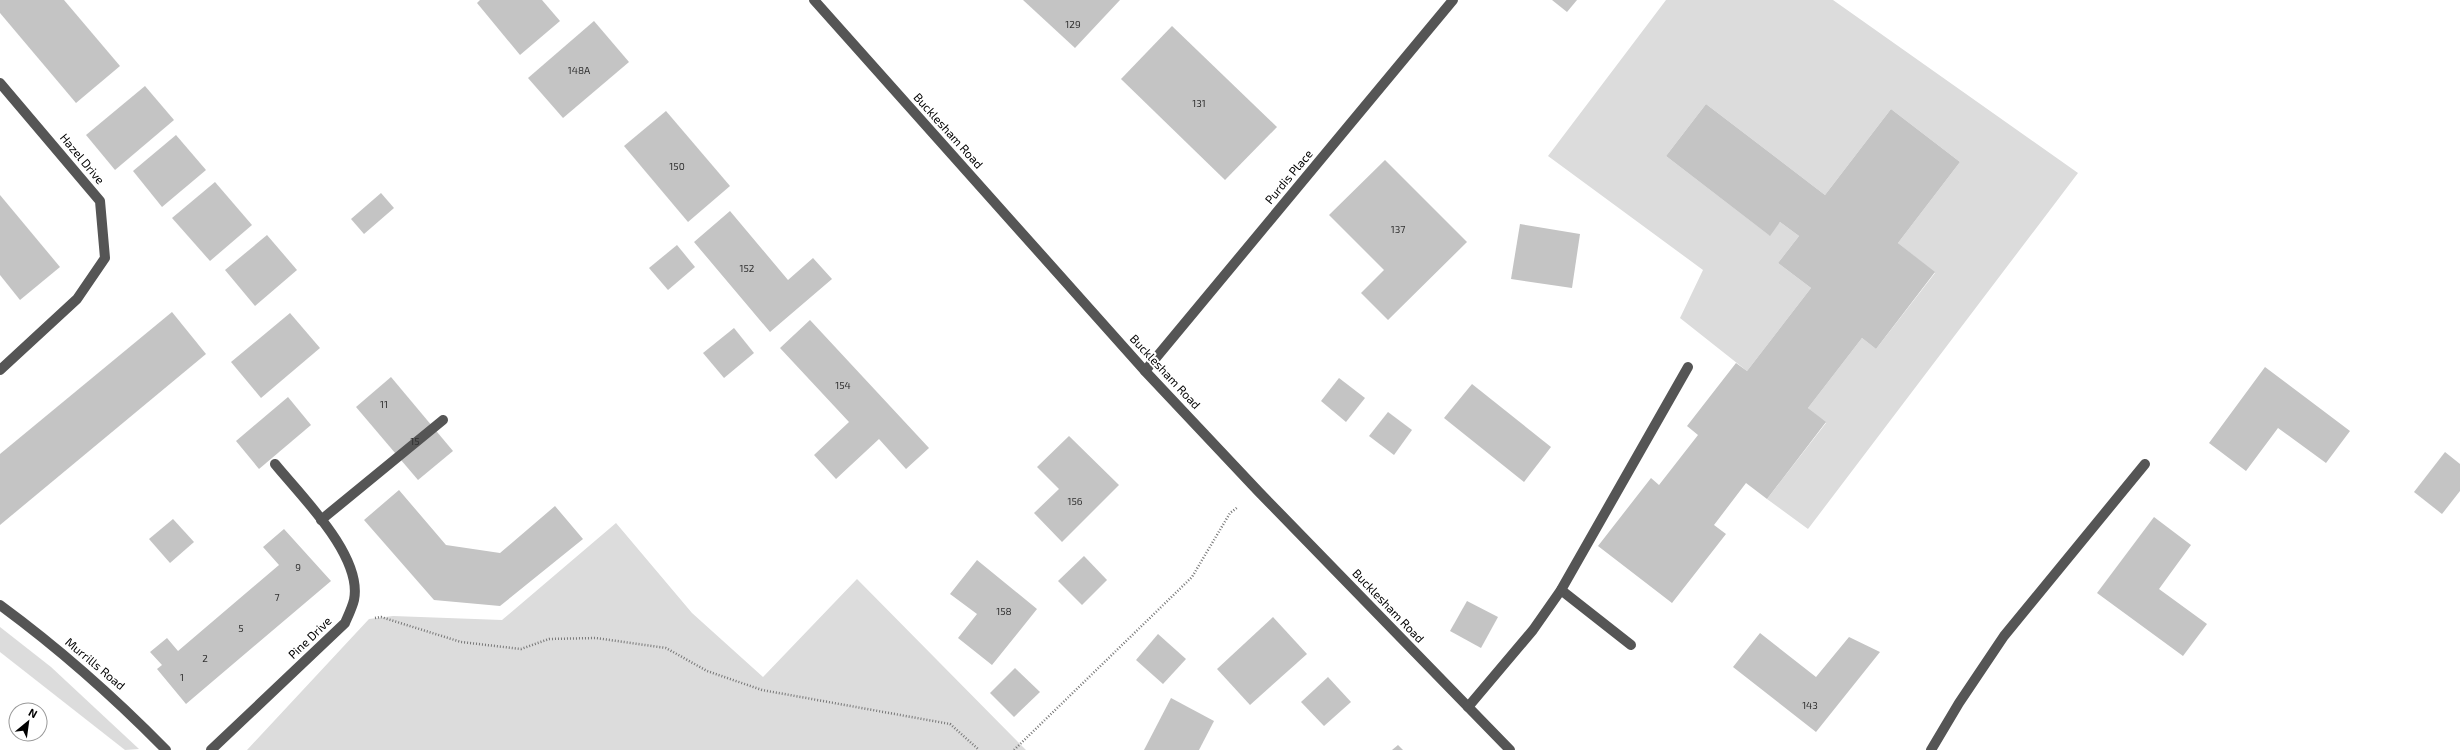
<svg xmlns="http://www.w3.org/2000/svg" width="2460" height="750" viewBox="0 0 2460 750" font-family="'Exo 2',sans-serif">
<rect width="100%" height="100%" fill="#fff"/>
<!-- green -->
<g fill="#dcdcdc">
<path d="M1666,0H1833L2078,173L1808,529L1767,499L1826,423L1808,408L1862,338L1876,349L1935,273L1898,243L1960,162L1891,109L1825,195L1706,104L1666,156L1769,235L1780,222L1799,236L1778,263L1811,288L1747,371L1680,318L1703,270L1548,156Z"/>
<path d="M616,523L692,613L763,677L857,579L1026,750H247L369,619L393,616L502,620Z"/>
<path d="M0,627L51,667L139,749L125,750L0,652Z"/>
</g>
<!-- building -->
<g fill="#c4c4c4">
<path d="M0,0H64L120,66L76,103L0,13Z"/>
<path d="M480,0H542L560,21L520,55L477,3Z"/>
<path d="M1023,0H1120L1075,48Z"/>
<path d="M1552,0H1577L1567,12Z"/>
<path d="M594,21L629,62L563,118L528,78Z"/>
<path d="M1172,26L1277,127L1225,180L1121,79Z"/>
<path d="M145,86L174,120L115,170L86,135Z"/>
<path d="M1706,104L1825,195L1891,109L1960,162L1898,243L1935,272L1876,349L1862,338L1808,408L1826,422L1767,499L1746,483L1714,525L1726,534L1672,603L1598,546L1651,478L1659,485L1698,435L1687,426L1736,363L1747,371L1811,288L1778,263L1799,236L1780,222L1770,236L1666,156Z"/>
<path d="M666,111L730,186L688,222L624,146Z"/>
<path d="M176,135L206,170L162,207L133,171Z"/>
<path d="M1385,160L1467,242L1388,320L1361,293L1384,270L1329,215Z"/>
<path d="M215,182L252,225L210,261L172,218Z"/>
<path d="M381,193L394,208L364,234L351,219Z"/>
<path d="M0,195L60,267L20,300L0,275Z"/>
<path d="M730,211L788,280L813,258L832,279L770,332L694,242Z"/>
<path d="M1520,224L1580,234L1572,288L1511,279Z"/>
<path d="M267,235L297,270L255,306L225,270Z"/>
<path d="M677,245L695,267L668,290L649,268Z"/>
<path d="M172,312L206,354L0,525V454Z"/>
<path d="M290,313L320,348L261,398L231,362Z"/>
<path d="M810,320L929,448L906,469L879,439L836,479L814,455L849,422L780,348Z"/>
<path d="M734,328L754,353L724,378L703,353Z"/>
<path d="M2265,367L2350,431L2326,463L2278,428L2246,471L2209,443Z"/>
<path d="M391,377L453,451L418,480L356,407Z"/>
<path d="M1339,378L1365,398L1346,422L1321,401Z"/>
<path d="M1472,384L1551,447L1524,482L1444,418Z"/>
<path d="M288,397L311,425L259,469L236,441Z"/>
<path d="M1388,412L1412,430L1394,455L1369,436Z"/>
<path d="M1069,436L1119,485L1062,542L1034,513L1059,489L1037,467Z"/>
<path d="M2445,452L2460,464V491L2442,514L2414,492Z"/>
<path d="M399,490L446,545L500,553L555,506L583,539L500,606L434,600L364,520Z"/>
<path d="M2154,517L2191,545L2159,589L2207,624L2183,656L2097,593Z"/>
<path d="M173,519L194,542L170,563L149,539Z"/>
<path d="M284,529L331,581L186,704L157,669L162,665L150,652L167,638L178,651L279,565L263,547Z"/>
<path d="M1084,556L1107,580L1082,605L1058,581Z"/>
<path d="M977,560L1037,609L992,665L958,638L977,614L950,594Z"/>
<path d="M1467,601L1498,617L1481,648L1450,631Z"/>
<path d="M1273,617L1307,654L1250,705L1217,669Z"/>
<path d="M1760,633L1816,677L1849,637L1880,652L1816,732L1733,667Z"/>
<path d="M1158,634L1186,659L1163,684L1136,660Z"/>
<path d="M1015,668L1040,692L1014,717L990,693Z"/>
<path d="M1328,677L1351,702L1324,726L1301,702Z"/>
<path d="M1171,698L1214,721L1199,750H1144Z"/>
<path d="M1398,745L1403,750H1392Z"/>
</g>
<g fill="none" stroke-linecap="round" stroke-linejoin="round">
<!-- path -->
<g stroke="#777" stroke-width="2.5" stroke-dasharray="1 2" stroke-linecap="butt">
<path d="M375,618L381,617L461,642L521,649L549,639L596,638L666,648L707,671L762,690L950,724L979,750"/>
<path d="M1014,750L1192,577L1230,513L1238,507"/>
</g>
<!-- minor -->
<g stroke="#555" stroke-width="10">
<path d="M814,0L1145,371L1258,491L1510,750"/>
<path d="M0,83L100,201L105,258L77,299L0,370"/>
<path d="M1145,371L1453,0"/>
<path d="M321,520L443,420"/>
<path d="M1561,590L1631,645"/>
<path d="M0,605C60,649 114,697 166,750"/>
<path d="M1468,707L1533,630L1561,590L1688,367"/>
<path d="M211,750L345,623C348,616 352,608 354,600C363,556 301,496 275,464"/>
<path d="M1931,750L1959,703L2004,636L2145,464"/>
</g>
</g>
<g text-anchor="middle" stroke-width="4" stroke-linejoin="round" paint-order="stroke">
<!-- number labels -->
<g font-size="10" fill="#313131">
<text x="1073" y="28">129</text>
<text x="579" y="74">148A</text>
<text x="1199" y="107">131</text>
<text x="677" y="170">150</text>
<text x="1398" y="233">137</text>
<text x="747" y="272">152</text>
<text x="843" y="389">154</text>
<text x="384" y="408">11</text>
<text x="415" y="445">15</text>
<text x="1075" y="505">156</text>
<text x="298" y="571">9</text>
<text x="277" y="601">7</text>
<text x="1004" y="615">158</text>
<text x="241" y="632">5</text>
<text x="205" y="662">2</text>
<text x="182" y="681">1</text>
<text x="1810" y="709">143</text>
</g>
<!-- street labels -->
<g font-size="12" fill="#000" stroke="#fff">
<text transform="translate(948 131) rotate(48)" y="4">Bucklesham Road</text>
<text transform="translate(82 159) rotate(50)" y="4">Hazel Drive</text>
<text transform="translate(1289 177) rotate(-50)" y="4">Purdis Place</text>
<text transform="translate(1165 372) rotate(47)" y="4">Bucklesham Road</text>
<text transform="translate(1388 606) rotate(46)" y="4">Bucklesham Road</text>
<text transform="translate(310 638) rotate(-44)" y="4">Pine Drive</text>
<text transform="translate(95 664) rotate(40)" y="4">Murrills Road</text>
</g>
</g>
<!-- north arrow -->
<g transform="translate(28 722) rotate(29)"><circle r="19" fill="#ffffff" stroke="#999999"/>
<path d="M0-3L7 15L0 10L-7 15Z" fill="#000000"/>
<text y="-6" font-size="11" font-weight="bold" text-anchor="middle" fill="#000000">N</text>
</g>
</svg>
